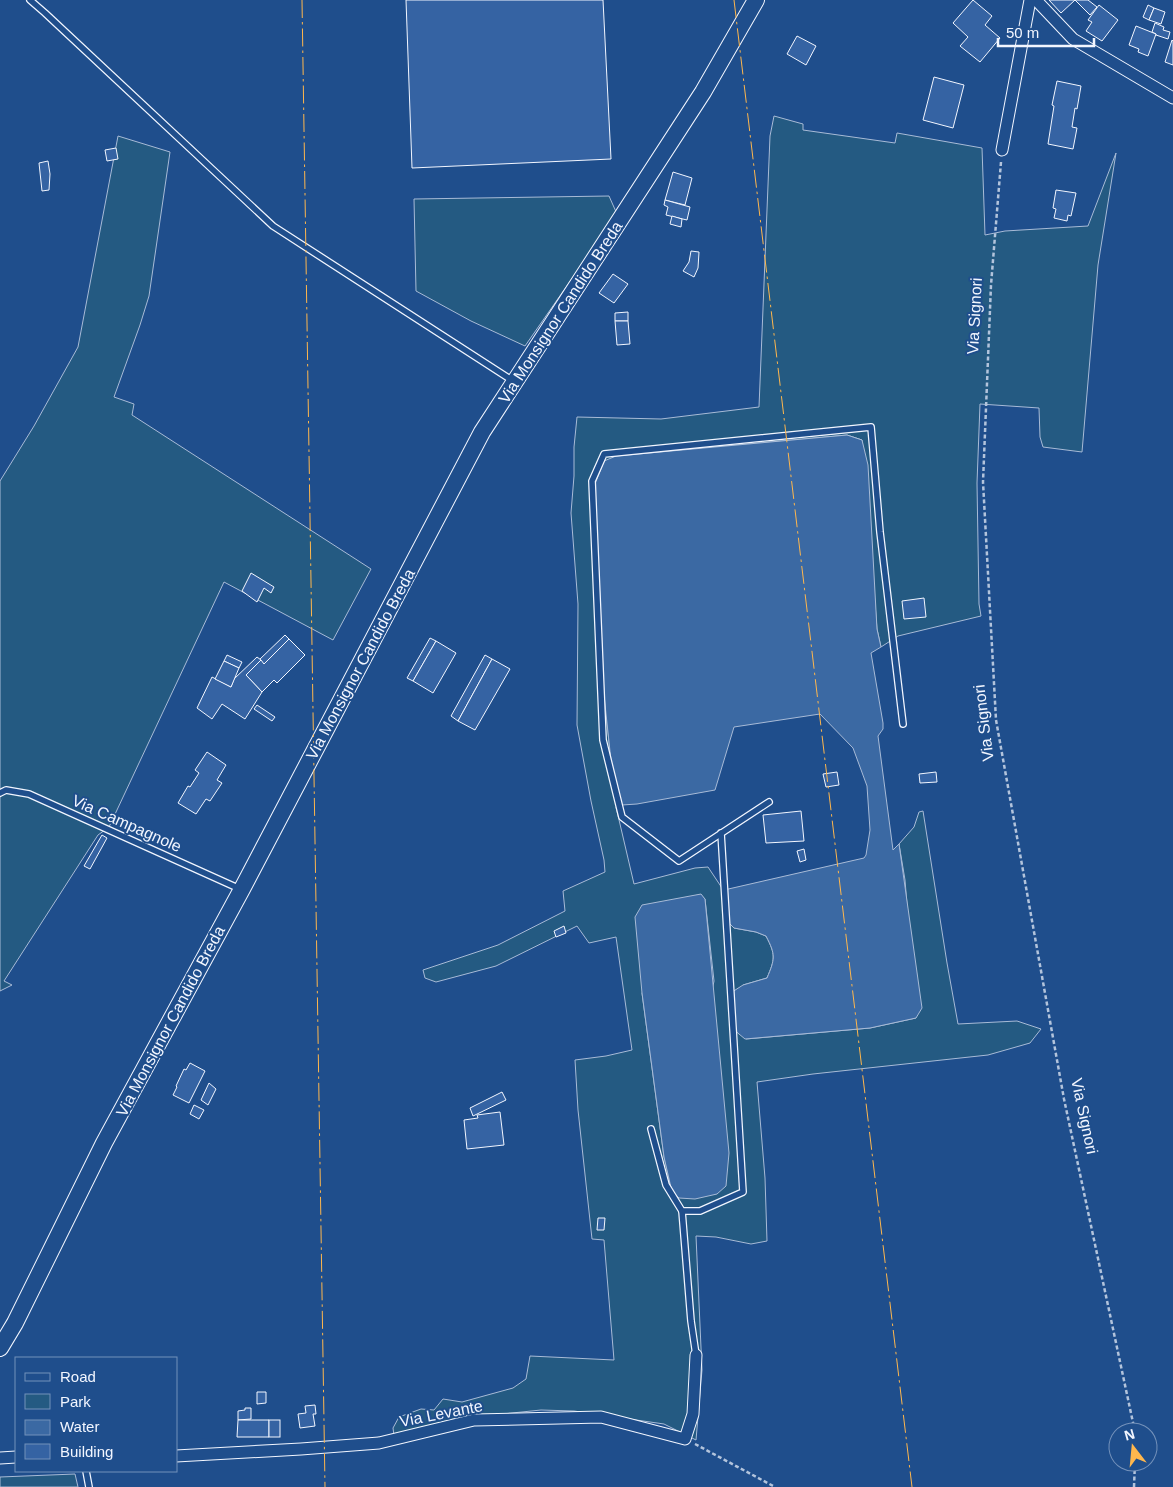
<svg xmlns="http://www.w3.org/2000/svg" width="1173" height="1487" viewBox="0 0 1173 1487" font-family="Arial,sans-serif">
<rect width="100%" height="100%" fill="#1f4e8c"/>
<!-- green -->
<g fill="#245a82" stroke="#a8bbd7" fill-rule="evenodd">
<path d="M774,116L803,124V130L895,143L897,133L982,148L985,235L1005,231L1088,226L1116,153L1098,265L1082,452L1043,447L1040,437L1039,408L980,404L977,483L979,604L981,616L898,636L881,647L877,629L862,440L847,435L616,456L598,554L604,695L612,770L622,805L616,807L634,884L695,868L708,867L724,891L734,928L756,932L766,936C776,955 775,959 767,978L743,985L746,1039L870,1028L916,1018L905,880L899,844L914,827L919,812L923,811L947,963L958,1024L1017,1021L1041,1029L1030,1043L988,1055L813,1074L757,1082L765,1178L767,1241L751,1244L716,1237L696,1236L702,1370L696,1440L664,1424L574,1411L541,1410L483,1416L394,1436L393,1428L399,1417L421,1409L434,1410L443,1399L462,1402L513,1388L526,1379L530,1356L614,1360L604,1240L592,1239L578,1110L575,1060L606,1056L632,1050L616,937L589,943L577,926L496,966L436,982L425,978L423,970L498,945L565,911L563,891L605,872L604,860L591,801L577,725L578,604L571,513L574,476V447L577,417L661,419L759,407L770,136ZM700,894L705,899L714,981L672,1192L664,1157L642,993Z"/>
<path d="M118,136L170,152L149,296L140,325L114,397L134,404L132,415L371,569L333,640L224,582L109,827L98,835L4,981L12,985L0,991V481L34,426L78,347Z"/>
<path d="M609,196L617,214L525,346L471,321L416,291L414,199Z"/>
<path d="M75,1474L78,1487H0V1477Z"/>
</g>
<!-- water -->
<g fill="#3b69a3" stroke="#a8bbd7">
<path d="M847,435L862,440L868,465L877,629L881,647L871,653L883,723V729L878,736L893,850L899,844L922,1008L916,1018L870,1028L745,1039L733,1029L729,994L743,985L767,978C775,959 776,955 766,936L756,932L734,928L728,922L724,890L864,858L866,855L870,830L867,786L853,748L820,714L734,727L715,790L637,804L622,805L612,770L604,695L595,484L604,461L616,456Z"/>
<path d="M701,894L705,899L729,1153L726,1186L717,1194L695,1199L679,1198L672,1192L664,1157L642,993L635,917L642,905Z"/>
</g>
<!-- building -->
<g fill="#3563a3" stroke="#f2f6ff">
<path d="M406,0H603L611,159L412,168Z"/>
<path d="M973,0L992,16L985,25L1000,38L980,62L960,46L968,37L953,23Z"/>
<path d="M1049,0H1075L1061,13Z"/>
<path d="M1075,0H1088L1097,7L1090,15Z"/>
<path d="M1099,5L1118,20L1102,41L1086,31L1092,22L1088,20Z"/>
<path d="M1148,5L1154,8L1149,20L1143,17Z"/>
<path d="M1154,8L1165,12L1161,24L1149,20Z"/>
<path d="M1155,23L1164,27L1163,30L1170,32L1168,39L1156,35V34L1152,32Z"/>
<path d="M1136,26L1156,34L1148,56L1138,52L1139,49L1129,45Z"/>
<path d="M797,36L816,46L806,65L787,54Z"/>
<path d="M1172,40L1173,41V65L1165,62Z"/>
<path d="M934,77L964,85L953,128L923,120Z"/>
<path d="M1057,81L1081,86L1077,109L1075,108L1072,127L1077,128L1073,149L1048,144L1054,106L1052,105Z"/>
<path d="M116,148L118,159L107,161L105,150Z"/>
<path d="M48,161L50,174L49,190L42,191L39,163Z"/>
<path d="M673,172L692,178L685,205L665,200Z"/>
<path d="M1056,190L1076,193L1071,216L1068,215L1067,221L1054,218L1056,209L1053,208Z"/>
<path d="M665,200L690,207L687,220L666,215L668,207L664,205Z"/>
<path d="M672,216L682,219L681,227L670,224Z"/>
<path d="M691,251L699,252L698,268L694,277L683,271L689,262Z"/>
<path d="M613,274L628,284L614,303L599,293Z"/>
<path d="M628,312V321H615V313Z"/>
<path d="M615,321H628L630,344L617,345Z"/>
<path d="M251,573L274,587L271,593L264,588L257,602L242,591Z"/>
<path d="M924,598L926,617L904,619L902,601Z"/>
<path d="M285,635L289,639L264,664L259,660Z"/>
<path d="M430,638L436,641L413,681L407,678Z"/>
<path d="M289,639L305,655L277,683L274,680L262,692L246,675L261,660L264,664Z"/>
<path d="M436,641L456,653L433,693L413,681Z"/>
<path d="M227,655L242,662L239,668L224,661Z"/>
<path d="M485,655L492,659L458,721L451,716Z"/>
<path d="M257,657L261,660L246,675L262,692L245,719L222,704L212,719L197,708L212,677L231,687L234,679Z"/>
<path d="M492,659L510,669L475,730L458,721Z"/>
<path d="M224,661L239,668L231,687L215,679Z"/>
<path d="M257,705L275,717L272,721L254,709Z"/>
<path d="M207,752L226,765L217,780L222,783L210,801L206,799L196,814L178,803L188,786L190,787L199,773L195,770Z"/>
<path d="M837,772L839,785L826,787L823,774Z"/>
<path d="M936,772L937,782L920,783L919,774Z"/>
<path d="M801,811L804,841L766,843L763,815Z"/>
<path d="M102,835L107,838L90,869L84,866Z"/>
<path d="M804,849L806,860L800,862L797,851Z"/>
<path d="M564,926L566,933L556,937L554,931Z"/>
<path d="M190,1063L205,1071L189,1103L173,1095L177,1087L176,1086L184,1069L186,1070Z"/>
<path d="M209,1083L216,1089L208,1105L201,1100Z"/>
<path d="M502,1092L506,1100L473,1116L470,1108Z"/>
<path d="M194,1105L204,1110L199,1119L190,1114Z"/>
<path d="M500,1112L504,1145L467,1149L464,1120L478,1118L477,1115Z"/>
<path d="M598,1218H605L604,1230H597Z"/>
<path d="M257,1392H266V1403L257,1404Z"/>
<path d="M315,1405L316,1414H313L315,1426L300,1428L298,1414L306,1413L305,1406Z"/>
<path d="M245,1408H251V1419L238,1420V1411L245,1410Z"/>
<path d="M238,1420H269V1437H237Z"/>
<rect x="269" y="1420" width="11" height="17"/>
</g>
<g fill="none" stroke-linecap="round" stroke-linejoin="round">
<!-- service casing -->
<g stroke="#f2f6ff" stroke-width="8">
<g id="service">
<path d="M30,0L45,13L273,226L513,381"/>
<path d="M0,793L6,790L29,794L240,889"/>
<path d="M769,802L679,861L622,817L603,740L592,481L604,454L871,427L880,532L903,724"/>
<path d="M651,1129L666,1185L682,1211H700L743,1192L721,833"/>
<path d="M682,1211L691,1321L696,1355"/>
<path d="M86,1471L89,1487"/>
</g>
</g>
<!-- minor casing -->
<g stroke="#f2f6ff" stroke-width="13">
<g id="minor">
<path d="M1036,0L1073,39L1173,98"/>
<path d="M1002,150L1030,0"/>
<path d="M176,1456L301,1449L379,1443L474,1420L601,1417L685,1439L693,1414L696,1355"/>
<path d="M0,1458L16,1457"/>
</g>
</g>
<!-- secondary casing -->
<g stroke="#f2f6ff" stroke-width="18">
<path id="secondary" d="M0,1348L15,1323L104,1143L242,889L482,432L703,92L756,0"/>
</g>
<!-- path -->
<g stroke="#b3c4dc" stroke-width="2.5" stroke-dasharray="4 2.5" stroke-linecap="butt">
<path d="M1001,162L991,285L983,482L996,720L1064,1099L1135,1432"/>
<path d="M695,1444L775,1487"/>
<path d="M1134,1487L1135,1462"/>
</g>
<!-- service -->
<use href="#service" stroke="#1f4e8c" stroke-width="5.5"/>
<!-- minor -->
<use href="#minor" stroke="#1f4e8c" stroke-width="11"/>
<!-- secondary -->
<use href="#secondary" stroke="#1f4e8c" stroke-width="16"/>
<!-- power -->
<g stroke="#ffb74d" stroke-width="1" stroke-dasharray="18 4 2.5 4" stroke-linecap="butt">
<path d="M302,0L325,1487"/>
<path d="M734,0L912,1487"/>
</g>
</g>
<g text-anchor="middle" stroke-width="4" stroke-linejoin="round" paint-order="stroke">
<!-- street labels -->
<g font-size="16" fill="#f2f6ff" stroke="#1f4e8c">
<text transform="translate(560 312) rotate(-57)" y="6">Via Monsignor Candido Breda</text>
<text transform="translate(974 316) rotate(-87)" y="6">Via Signori</text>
<text transform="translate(360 664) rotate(-62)" y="6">Via Monsignor Candido Breda</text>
<text transform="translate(983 723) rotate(-97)" y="6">Via Signori</text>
<text transform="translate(127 823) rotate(24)" y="6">Via Campagnole</text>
<text transform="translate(170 1021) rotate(-62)" y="6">Via Monsignor Candido Breda</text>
<text transform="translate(1085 1116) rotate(78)" y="6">Via Signori</text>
<text transform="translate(441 1413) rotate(-11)" y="6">Via Levante</text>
</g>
</g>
<!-- legend -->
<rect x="15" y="1357" width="162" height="115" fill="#1f4e8c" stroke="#7391ba"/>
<rect x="25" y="1373" width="25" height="8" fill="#1f4e8c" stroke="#7391ba"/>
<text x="60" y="1382" font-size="15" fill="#f2f6ff">Road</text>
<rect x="25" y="1394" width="25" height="15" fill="#245a82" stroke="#7391ba"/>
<text x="60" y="1407" font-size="15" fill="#f2f6ff">Park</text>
<rect x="25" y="1420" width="25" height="15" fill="#3b69a3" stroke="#7391ba"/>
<text x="60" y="1432" font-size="15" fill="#f2f6ff">Water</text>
<rect x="25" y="1444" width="25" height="15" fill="#3563a3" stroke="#7391ba"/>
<text x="60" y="1457" font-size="15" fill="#f2f6ff">Building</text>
<!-- north arrow -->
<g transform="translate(1133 1447) rotate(344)"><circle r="24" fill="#1f4e8c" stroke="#7391ba"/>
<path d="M0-4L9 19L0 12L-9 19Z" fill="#ffb74d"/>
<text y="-8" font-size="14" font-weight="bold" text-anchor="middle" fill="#f2f6ff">N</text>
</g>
<!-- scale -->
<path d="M998 38v8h96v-8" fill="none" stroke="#f2f6ff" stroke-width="2.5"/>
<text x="1006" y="38" font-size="15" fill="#f2f6ff" stroke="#1f4e8c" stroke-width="4" paint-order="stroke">50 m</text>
</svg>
